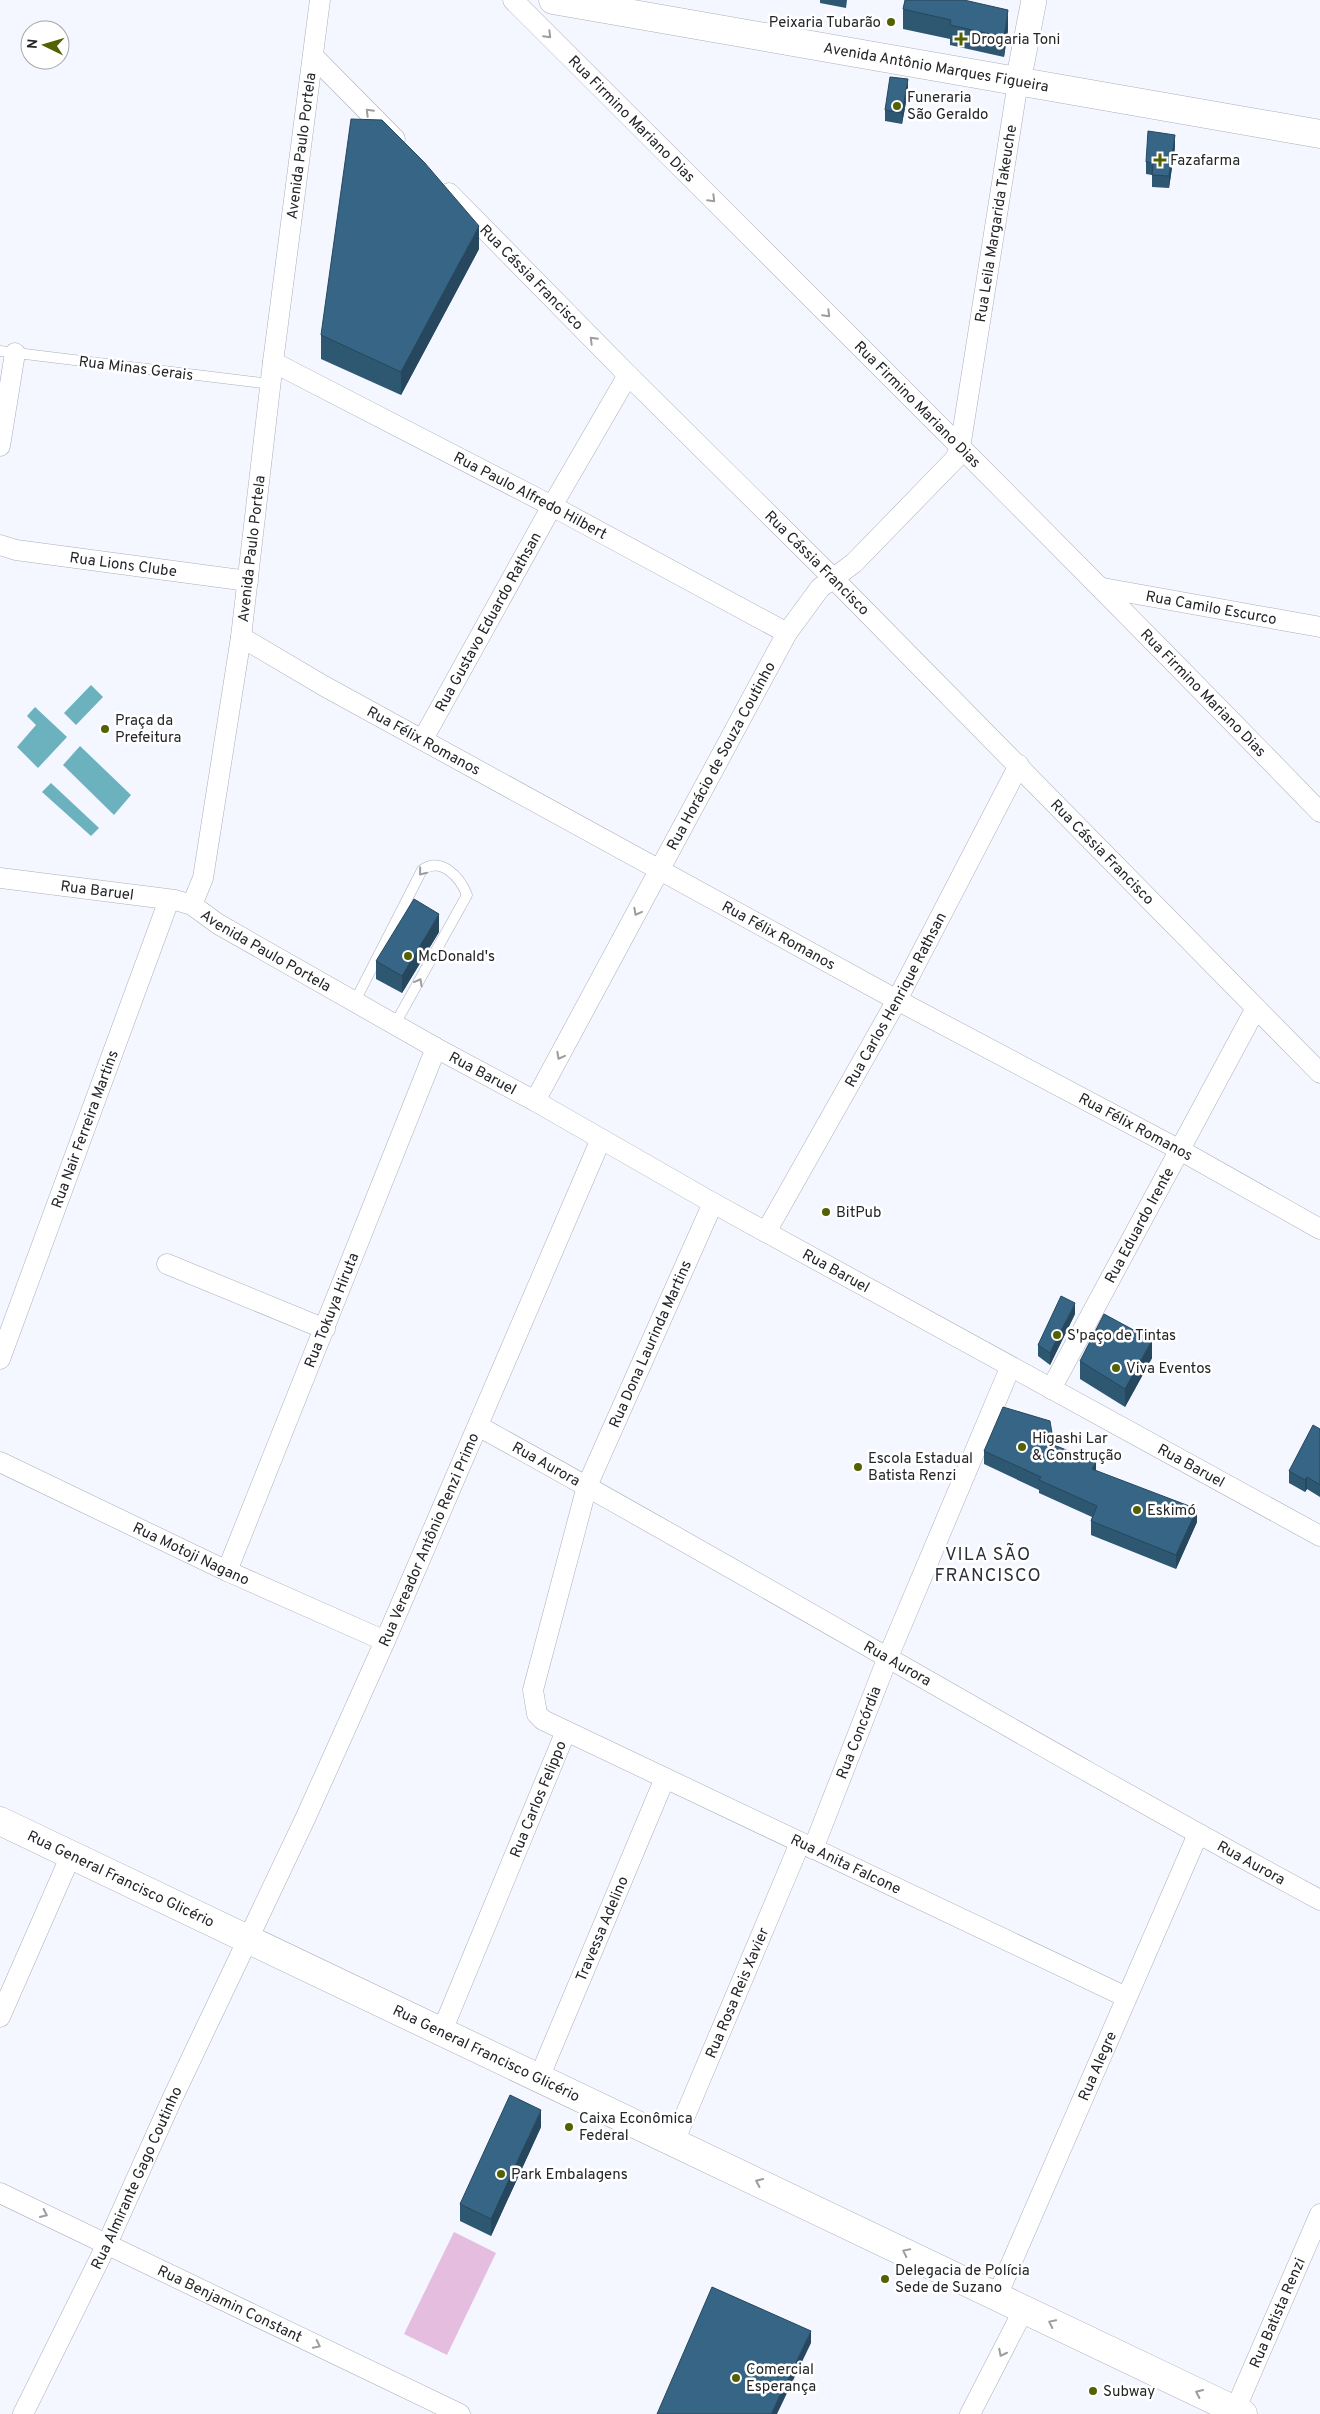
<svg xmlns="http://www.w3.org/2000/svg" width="1320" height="2414" viewBox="0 0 1320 2414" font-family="Overpass,sans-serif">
<rect width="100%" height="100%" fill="#f4f7ff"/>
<!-- green -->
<path fill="#e5bdde" d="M454,2232L496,2253L447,2355L404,2334Z"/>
<!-- water -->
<g fill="#6bb2be">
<path d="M91,685L103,697L76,725L64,713Z"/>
<path d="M35,707L67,737L38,768L17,747L36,725L27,716Z"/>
<path d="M80,746L131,795L114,815L63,765Z"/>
<path d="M51,783L99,828L91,836L42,792Z"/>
</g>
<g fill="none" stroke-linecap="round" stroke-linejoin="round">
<!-- service casing -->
<g stroke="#abafb8" stroke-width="11">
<g id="service">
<path d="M0,351L271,384"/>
<path d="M355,1001L422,870C441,856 460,877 467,895L395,1024"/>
</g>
</g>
<!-- minor casing -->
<g stroke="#abafb8" stroke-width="21">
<g id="minor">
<path id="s1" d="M513,0C783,270 1054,538 1320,812"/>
<path d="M313,56L395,139"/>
<path id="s2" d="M449,193L628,375L833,578L1320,1073"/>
<path id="s3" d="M273,362L552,506L787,633"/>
<path d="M0,446L15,353"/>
<path id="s4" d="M0,545L16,550L248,581"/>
<path id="s5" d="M1103,588L1320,627"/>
<path id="s6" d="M241,637L324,686L897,1000L1180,1150L1320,1229"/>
<path id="s7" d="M423,739L552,506L628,375"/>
<path id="s8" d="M0,878L175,900L192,905L218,924L436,1048L535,1101L713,1203L1320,1536"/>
<path id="s9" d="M192,905L203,878L241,637L273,362L320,0"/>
<path id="s10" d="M535,1101L787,633L820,588L854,563L955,459L960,448L1018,82"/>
<path id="s11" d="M713,1203L587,1486L533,1690L537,1714L543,1720L1126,1997"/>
<path id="s12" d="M766,1232L897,1000L1019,765"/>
<path d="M167,1264L325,1329"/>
<path id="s13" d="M0,1359L169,900"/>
<path id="s14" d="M1051,1389L1256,1008"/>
<path id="s15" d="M478,1426C760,1581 1036,1747 1320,1900"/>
<path id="s16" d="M0,1462L227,1571L385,1641"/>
<path id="s17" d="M227,1571L436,1048"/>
<path id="s18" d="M813,1849L888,1657L1010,1368"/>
<path d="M0,2017L71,1855"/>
<path id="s19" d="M442,2031L566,1731"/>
<path id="s20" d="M539,2078L665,1778"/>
<path id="s21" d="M674,2142L800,1843"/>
<path id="s22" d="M0,2193L460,2414"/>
<path id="s23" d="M997,2296L1198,1834"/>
<path id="s24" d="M1235,2410L1320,2214"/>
<path id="s25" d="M23,2414L107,2244L173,2097L305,1819L385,1641L601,1139"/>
<path d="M970,2414L1024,2309"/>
</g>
</g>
<!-- tertiary casing -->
<g stroke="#abafb8" stroke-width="26">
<path id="tertiary" d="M1018,82L1034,0"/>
</g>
<!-- secondary casing -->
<g stroke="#abafb8" stroke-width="29">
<g id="secondary">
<path id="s26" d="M553,0L1320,134"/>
<path id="s27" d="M0,1821L1243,2414"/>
</g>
</g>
<!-- service -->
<use href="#service" stroke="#fff" stroke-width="10"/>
<!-- minor -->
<use href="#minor" stroke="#fff" stroke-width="20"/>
<!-- tertiary -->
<use href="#tertiary" stroke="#fff" stroke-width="25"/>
<!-- secondary -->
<use href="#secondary" stroke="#fff" stroke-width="28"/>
</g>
<!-- wall -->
<g fill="#2e5772">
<path d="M820,0H847L846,8L820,3Z"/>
<path d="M903,9L1008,30L1004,57L950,45V39L903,29Z"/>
<path d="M908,91L902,124L885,121V110Z"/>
<path d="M1175,147L1169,188L1152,187V175L1146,174V162Z"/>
<path d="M479,249L401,395L321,359V335Z"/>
<path d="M439,932L402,993L376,979V961Z"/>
<path d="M1075,1314L1050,1365L1038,1356V1345Z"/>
<path d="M1152,1358L1125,1407L1080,1379V1361Z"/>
<path d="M1320,1429V1497L1307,1489L1305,1492L1289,1483V1471Z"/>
<path d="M1054,1445L1096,1471L1197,1522L1176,1569L1091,1535V1521L1092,1517L1039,1493V1490L984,1464V1451Z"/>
<path d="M541,2127L491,2236L460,2221V2204Z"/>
</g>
<!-- shaded-wall -->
<g fill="#26475d">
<path d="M1008,10V30L1004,57V37Z"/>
<path d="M908,79V91L902,124V113Z"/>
<path d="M1175,135V147L1169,188V176Z"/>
<path d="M479,226V249L401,395V372Z"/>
<path d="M439,914V932L402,993V976Z"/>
<path d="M1075,1303V1314L1050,1365V1353Z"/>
<path d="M1152,1340V1358L1125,1407V1389Z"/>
<path d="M1096,1462V1476L1092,1469Z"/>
<path d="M1307,1477V1489L1305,1492V1480Z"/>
<path d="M1197,1509V1522L1176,1569V1555Z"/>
<path d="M541,2110V2127L491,2236V2219Z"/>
<path d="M811,2331V2343L777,2414H771Z"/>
</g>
<!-- building -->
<g fill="#366585" stroke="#26475d">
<path d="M905,0H964L1008,10L1004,37L950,25L951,20L903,9Z"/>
<path d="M890,77L908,79L902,113L885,110Z"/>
<path d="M351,119L382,120L424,162L479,226L401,372L321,335Z"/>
<path d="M1148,131L1175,135L1169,176L1152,175L1153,163L1146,162Z"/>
<path d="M414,899L439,914L402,976L376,961Z"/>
<path d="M1061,1296L1075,1303L1050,1353L1038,1345Z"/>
<path d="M1104,1314L1152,1340L1125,1389L1080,1361Z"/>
<path d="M1003,1407L1050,1421L1054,1445L1096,1462L1092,1469L1197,1509L1176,1555L1091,1521L1097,1506L1039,1480L1041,1477L984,1451Z"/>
<path d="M1313,1425L1320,1429V1485L1307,1477L1305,1480L1289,1471Z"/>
<path d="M510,2095L541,2110L491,2219L460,2204Z"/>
<path d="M712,2287L811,2331L771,2414H657Z"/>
</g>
<!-- one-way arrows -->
<defs><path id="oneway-chevron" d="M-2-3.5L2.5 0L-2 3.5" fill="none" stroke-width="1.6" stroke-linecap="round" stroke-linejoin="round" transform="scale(1.25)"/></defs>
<g stroke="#9c9d9e">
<use href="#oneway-chevron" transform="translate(548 35) rotate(45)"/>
<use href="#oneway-chevron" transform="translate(369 112) rotate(-135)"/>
<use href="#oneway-chevron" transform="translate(712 199) rotate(45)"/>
<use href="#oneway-chevron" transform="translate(827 314) rotate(45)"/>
<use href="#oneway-chevron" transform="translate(593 340) rotate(-135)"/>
<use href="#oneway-chevron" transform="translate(422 872) rotate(129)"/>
<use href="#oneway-chevron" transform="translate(637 912) rotate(118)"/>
<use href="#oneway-chevron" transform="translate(419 982) rotate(-61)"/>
<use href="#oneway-chevron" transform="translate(560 1056) rotate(118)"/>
<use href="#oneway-chevron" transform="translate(759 2182) rotate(-155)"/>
<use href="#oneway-chevron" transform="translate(44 2214) rotate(25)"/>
<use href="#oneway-chevron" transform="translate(906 2252) rotate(-154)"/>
<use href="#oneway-chevron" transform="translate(1052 2323) rotate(-154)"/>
<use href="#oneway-chevron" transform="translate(317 2345) rotate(26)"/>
<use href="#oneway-chevron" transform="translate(1002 2353) rotate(117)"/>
<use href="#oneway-chevron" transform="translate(1199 2393) rotate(-155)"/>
</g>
<!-- markers -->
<g fill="#536101" stroke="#fff" stroke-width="2">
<circle cx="891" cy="22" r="5"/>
<path d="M958.5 31.5h5v5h5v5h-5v5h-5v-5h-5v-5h5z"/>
<circle cx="897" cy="106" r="5"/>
<path d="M1157.5 152.5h5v5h5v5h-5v5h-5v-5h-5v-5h5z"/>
<circle cx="105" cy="729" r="5"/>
<circle cx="408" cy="956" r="5"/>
<circle cx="826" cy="1212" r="5"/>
<circle cx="1057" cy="1335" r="5"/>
<circle cx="1116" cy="1368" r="5"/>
<circle cx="1022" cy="1447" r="5"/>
<circle cx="858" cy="1467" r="5"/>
<circle cx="1137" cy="1510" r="5"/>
<circle cx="569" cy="2127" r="5"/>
<circle cx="501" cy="2174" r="5"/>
<circle cx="885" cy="2279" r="5"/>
<circle cx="736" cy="2378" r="5"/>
<circle cx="1093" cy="2391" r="5"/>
</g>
<g text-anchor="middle" stroke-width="5" stroke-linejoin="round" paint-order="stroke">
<!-- poi labels -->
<g font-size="15" fill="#232528" stroke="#fff" text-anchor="start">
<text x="881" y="27" text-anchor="end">Peixaria Tubarão</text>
<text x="971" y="44">Drogaria Toni</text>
<text x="907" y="102">Funeraria<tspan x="907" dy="17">São Geraldo</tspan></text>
<text x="1170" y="165">Fazafarma</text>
<text x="115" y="725">Praça da<tspan x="115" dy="17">Prefeitura</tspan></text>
<text x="418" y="961">McDonald's</text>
<text x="836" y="1217">BitPub</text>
<text x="1067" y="1340">S'paço de Tintas</text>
<text x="1126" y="1373">Viva Eventos</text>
<text x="1032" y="1443">Higashi Lar<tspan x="1032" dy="17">&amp; Construção</tspan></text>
<text x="868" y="1463">Escola Estadual<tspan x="868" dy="17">Batista Renzi</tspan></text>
<text x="1147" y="1515">Eskimó</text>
<text x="579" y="2123">Caixa Econômica<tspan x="579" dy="17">Federal</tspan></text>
<text x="511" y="2179">Park Embalagens</text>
<text x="895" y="2275">Delegacia de Polícia<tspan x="895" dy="17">Sede de Suzano</tspan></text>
<text x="746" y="2374">Comercial<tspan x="746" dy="17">Esperança</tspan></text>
<text x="1103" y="2396">Subway</text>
</g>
<!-- street labels -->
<g font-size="15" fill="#232528" stroke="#fff">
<text dy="5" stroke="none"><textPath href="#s26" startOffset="389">Avenida Antônio Marques Figueira</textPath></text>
<text dy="5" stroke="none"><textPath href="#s1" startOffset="168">Rua Firmino Mariano Dias</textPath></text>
<text dy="5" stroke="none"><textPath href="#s9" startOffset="768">Avenida Paulo Portela</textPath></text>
<text dy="5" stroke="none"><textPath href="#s10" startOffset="1014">Rua Leila Margarida Takeuche</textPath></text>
<text dy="5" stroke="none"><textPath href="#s2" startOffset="118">Rua Cássia Francisco</textPath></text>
<text transform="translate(136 368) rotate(7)" y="5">Rua Minas Gerais</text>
<text dy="5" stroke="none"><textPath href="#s1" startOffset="572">Rua Firmino Mariano Dias</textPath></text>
<text dy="5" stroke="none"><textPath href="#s3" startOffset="290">Rua Paulo Alfredo Hilbert</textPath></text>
<text dy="5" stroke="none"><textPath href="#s9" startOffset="362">Avenida Paulo Portela</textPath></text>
<text dy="5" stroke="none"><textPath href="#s2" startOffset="522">Rua Cássia Francisco</textPath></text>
<text dy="5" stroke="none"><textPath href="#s4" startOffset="125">Rua Lions Clube</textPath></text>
<text dy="5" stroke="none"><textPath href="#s5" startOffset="110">Rua Camilo Escurco</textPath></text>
<text dy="5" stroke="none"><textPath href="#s7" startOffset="134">Rua Gustavo Eduardo Rathsan</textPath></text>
<text dy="5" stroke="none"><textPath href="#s1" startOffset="978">Rua Firmino Mariano Dias</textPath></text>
<text dy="5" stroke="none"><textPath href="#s6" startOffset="210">Rua Félix Romanos</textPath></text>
<text dy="5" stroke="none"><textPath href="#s10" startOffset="392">Rua Horácio de Souza Coutinho</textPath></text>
<text dy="5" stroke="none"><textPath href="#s2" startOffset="928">Rua Cássia Francisco</textPath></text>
<text dy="5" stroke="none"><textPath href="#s8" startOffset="98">Rua Baruel</textPath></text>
<text dy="5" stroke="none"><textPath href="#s6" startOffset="615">Rua Félix Romanos</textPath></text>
<text dy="5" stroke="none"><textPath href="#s8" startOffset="281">Avenida Paulo Portela</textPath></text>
<text dy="5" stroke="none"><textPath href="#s12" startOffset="266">Rua Carlos Henrique Rathsan</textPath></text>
<text dy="5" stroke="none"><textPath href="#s8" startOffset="530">Rua Baruel</textPath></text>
<text dy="5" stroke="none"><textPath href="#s6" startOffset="1020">Rua Félix Romanos</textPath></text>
<text dy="5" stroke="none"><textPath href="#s13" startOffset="245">Rua Nair Ferreira Martins</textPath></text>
<text dy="5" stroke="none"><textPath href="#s14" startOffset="186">Rua Eduardo Irente</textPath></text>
<text dy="5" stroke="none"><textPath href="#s8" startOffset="935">Rua Baruel</textPath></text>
<text dy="5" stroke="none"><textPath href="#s17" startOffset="281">Rua Tokuya Hiruta</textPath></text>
<text transform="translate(650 1344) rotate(-66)" y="5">Rua Dona Laurinda Martins</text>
<text dy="5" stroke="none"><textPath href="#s15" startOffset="78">Rua Aurora</textPath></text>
<text dy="5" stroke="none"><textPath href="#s8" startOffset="1340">Rua Baruel</textPath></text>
<text dy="5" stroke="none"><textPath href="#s25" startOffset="964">Rua Vereador Antônio Renzi Primo</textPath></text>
<text dy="5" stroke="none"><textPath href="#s16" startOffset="212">Rua Motoji Nagano</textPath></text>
<text dy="5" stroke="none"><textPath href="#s15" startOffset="482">Rua Aurora</textPath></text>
<text dy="5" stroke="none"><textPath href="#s18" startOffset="125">Rua Concórdia</textPath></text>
<text dy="5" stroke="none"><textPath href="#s19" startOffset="251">Rua Carlos Felippo</textPath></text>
<text dy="5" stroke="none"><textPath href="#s15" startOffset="888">Rua Aurora</textPath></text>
<text dy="5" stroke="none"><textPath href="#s11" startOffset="889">Rua Anita Falcone</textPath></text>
<text dy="5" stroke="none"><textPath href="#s27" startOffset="134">Rua General Francisco Glicério</textPath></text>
<text dy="5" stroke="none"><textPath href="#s20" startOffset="162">Travessa Adelino</textPath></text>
<text dy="5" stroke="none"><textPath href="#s21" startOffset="162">Rua Rosa Reis Xavier</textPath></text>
<text dy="5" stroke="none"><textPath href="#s27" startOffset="539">Rua General Francisco Glicério</textPath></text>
<text dy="5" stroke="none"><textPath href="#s23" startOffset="251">Rua Alegre</textPath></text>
<text dy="5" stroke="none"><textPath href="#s25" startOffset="262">Rua Almirante Gago Coutinho</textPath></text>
<text dy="5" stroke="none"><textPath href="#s22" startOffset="255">Rua Benjamin Constant</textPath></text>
<text dy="5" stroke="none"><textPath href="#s24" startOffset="106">Rua Batista Renzi</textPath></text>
</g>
<!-- quarter labels -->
<g font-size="18" letter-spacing="1" fill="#2b2d35" stroke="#fff">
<text x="988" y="1560">VILA SÃO<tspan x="988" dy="21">FRANCISCO</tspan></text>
</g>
</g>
<!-- north arrow -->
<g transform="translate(45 45) rotate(275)"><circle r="24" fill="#ffffff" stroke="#a7a8a9"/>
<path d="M0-4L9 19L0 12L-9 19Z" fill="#536101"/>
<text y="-8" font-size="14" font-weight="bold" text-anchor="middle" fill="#232528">N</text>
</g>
</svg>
